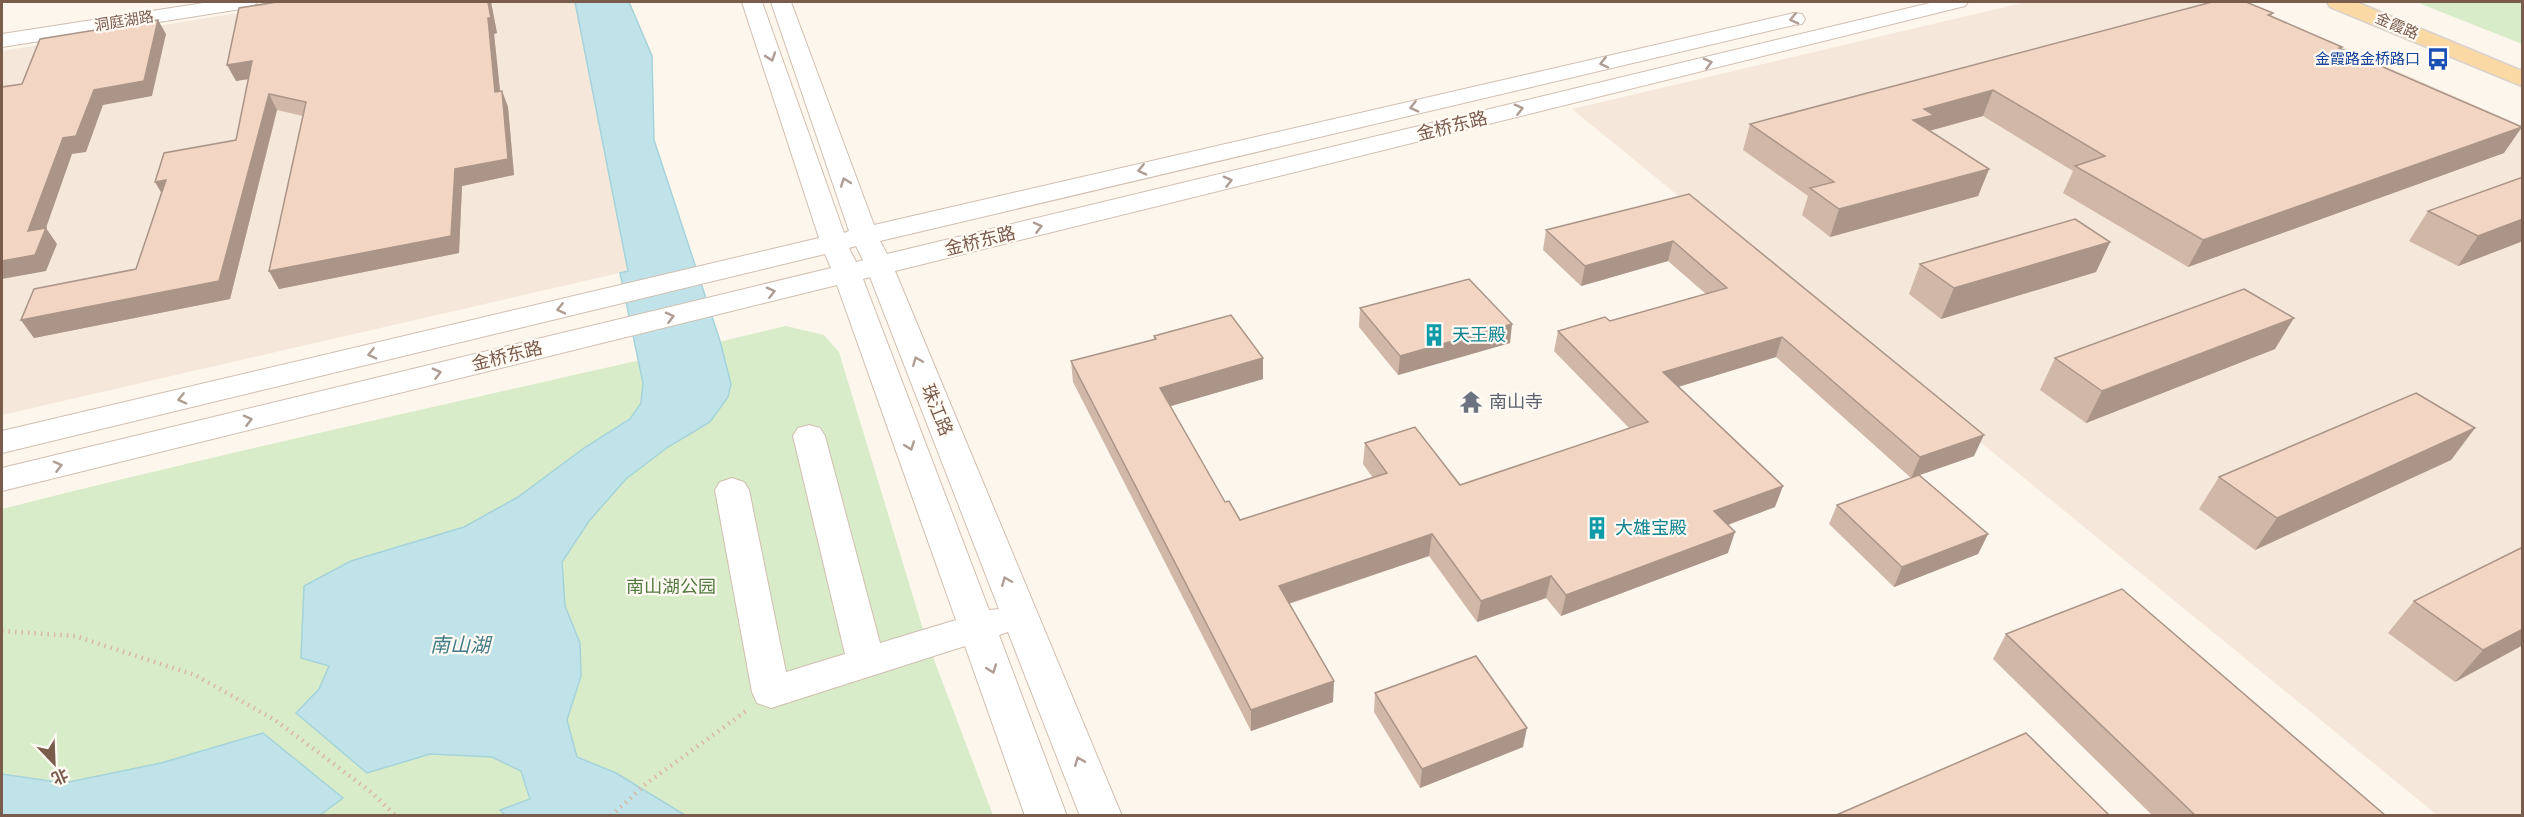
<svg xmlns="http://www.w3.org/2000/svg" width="2524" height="817" viewBox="0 0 2524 817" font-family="'Archivo Narrow','Noto Sans SC',sans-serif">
<rect width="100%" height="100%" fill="#fdf6ec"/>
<!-- residential -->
<g fill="#f5e8da">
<path d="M305,2H575L628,271L2,415V51Z"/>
<path d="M2026,2H2242L2522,126V815H2437L1572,109Z"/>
</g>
<!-- green -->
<g fill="#d8ecc9">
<path d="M2416,2H2522V44Z"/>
<path d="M786,326L824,335L839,352L925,636L993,815L2,816V509C262,443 524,388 786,326Z"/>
</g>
<!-- water -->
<g fill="#bfe3e8" stroke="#a5d3da" stroke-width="1.5">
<path d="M575,2H629L652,56L654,140L720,341L731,384L728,397L710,422L668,447L626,479L589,521L562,562L565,606L580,643L581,676L567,720L577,757L616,773L685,815H505L500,810L530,799L521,771L492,757L430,754L367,773L296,713L319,689L329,666L301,658L304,586L351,561L464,527L518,497L584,448L630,419L641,403L643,383L620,273L628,271Z"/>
<path d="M263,733L343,798L320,815H2V774L64,783L161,763Z"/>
</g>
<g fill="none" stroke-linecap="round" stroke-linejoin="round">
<!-- minor casing -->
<g stroke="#d1beb0" stroke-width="2">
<g id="minor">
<path d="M210,2H257L254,6L247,8L2,47V34Z"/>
<path d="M742,2H762L844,233L849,231L771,2H791L874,225L1794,13L1802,14L1805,19L1802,24L1794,25L880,241L887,254L1934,2H1968L1965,6L895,271L1122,816H1080L1008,632L999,635L1067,816H1025L965,646L771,708L757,703L752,692L715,490L720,482L732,478L744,482L749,490L786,672L845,654L793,436L798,428L809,425L820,428L825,436L880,643L956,620L837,285L2,491V468L831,268L825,254L2,453V431L819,238ZM856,246L863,260L856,262L849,248ZM870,277L999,609L989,610L863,279Z"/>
</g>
</g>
<!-- major casing -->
<g stroke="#dad1cd" stroke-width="3">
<path id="major" d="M2327,2H2356L2522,71V86L2330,7Z"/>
</g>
<!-- path -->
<g stroke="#d9b8a5" stroke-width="4.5" stroke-dasharray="1.5 5" stroke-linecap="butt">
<path d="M2,631L75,636L195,675L275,720L371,792L396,816"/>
<path d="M611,816L647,783L746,711"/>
</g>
<!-- minor -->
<use href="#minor" fill="#fff" fill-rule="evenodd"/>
<!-- major -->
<use href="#major" fill="#fbd9a5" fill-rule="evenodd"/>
</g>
<!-- wall -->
<g fill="#d1b7a8">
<path d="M277,2H491L497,33L494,34L500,92L502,91L508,107L514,175L462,186L459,253L279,289L269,271L303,116L277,110L230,299L34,338L21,320L136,269L161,192L155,182L236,140L248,79L236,81Z"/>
<path d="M2273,13L2271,16L2342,47L2341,49L2504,153L2188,267L2063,193L2073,171L1983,116L1930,131L1989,169L1978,196L1830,237L1802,215L1808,196L1743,150L1750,124Z"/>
<path d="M2523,177V241L2458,266L2409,241L2428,211Z"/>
<path d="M1689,194L1974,456L1920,475L1988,534L1978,554L1894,587L1829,524L1837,505L1911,478L1776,357L1678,387L1775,507L1728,525V553L1561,616L1546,598L1477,622L1429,556L1289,604L1333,702L1251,731L1073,382L1071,361L1154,340V336L1263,379L1170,406L1225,502L1240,520L1373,478L1363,464L1365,443L1460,485L1629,428L1554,351L1558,331L1610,321L1706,294L1668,261L1581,286L1543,250L1546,230Z"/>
<path d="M2110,242L2096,272L1941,319L1909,294L1920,264Z"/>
<path d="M1360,308L1510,343L1398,375L1359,327Z"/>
<path d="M2275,349L2086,423L2040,390L2055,358Z"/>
<path d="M2475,428L2451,460L2255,550L2199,509L2219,477Z"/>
<path d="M2414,601L2523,645L2455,682L2388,633Z"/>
<path d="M2006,634L2386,816H2153L1993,659Z"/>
<path d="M1375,693L1523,747L1420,788L1374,712Z"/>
</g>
<!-- shaded-wall -->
<g fill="#aa9588">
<path d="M488,2H491L497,33L494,34L502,109L495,92L488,18Z"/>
<path d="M158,20L166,34L152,96L103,105L86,152L72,154L46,228L57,244L46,271L2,279V261L63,138L94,90Z"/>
<path d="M252,61L260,77L236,81L227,65Z"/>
<path d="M1993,90L1983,116L1928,131L1913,120L1924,109Z"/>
<path d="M502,91L508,107L514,175L462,186L459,253L279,289L269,271L455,169Z"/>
<path d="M269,94L277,110L230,299L34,338L21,320L219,281Z"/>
<path d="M2522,127L2504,153L2188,267L2203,240Z"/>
<path d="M1989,169L1978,196L1830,237L1839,209Z"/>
<path d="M166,180L165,199L155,182Z"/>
<path d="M2523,219V241L2458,266L2478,236Z"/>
<path d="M1673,241L1668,261L1581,286L1585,266Z"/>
<path d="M2110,242L2096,272L1941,319L1954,288Z"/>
<path d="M2294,318L2275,349L2086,423L2102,391Z"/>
<path d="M1512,324L1510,343L1398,375L1400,356Z"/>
<path d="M1782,337L1776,357L1658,393L1663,372Z"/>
<path d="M1263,358V379L1161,409L1160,388Z"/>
<path d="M2475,428L2451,460L2255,550L2277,518Z"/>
<path d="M1984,435L1974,456L1911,478L1920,457Z"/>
<path d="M1783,486L1775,507L1708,532L1714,511Z"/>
<path d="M1735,532L1728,553L1561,616L1566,595Z"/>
<path d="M1432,534L1429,556L1278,607L1279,586Z"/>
<path d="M1988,534L1978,554L1894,587L1902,567Z"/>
<path d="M1551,576L1546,598L1477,622L1481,601Z"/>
<path d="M2523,629V645L2455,682L2483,650Z"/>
<path d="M1334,681L1333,702L1251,731V710Z"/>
<path d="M1527,728L1523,747L1420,788L1422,769Z"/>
</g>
<!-- building -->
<g fill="#f3d5c3" stroke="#aa9588" stroke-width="1.5">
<path d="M277,2H488L491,18H488L495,92L502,91L508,159L455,169L451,236L269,271L306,102L269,94L219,281L21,320L34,289L136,269L166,180L155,182L164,153L236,140L252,61L227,65L239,8Z"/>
<path d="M2212,2H2246L2273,13L2268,15L2342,47L2339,48L2522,127L2203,240L2075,166L2105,156L1993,90L1924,109L1934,115L1913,120L1989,169L1839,209L1810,188L1834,182L1750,124Z"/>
<path d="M158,20L144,81L94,90L76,136L63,138L28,231L46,228L35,255L2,261V87L22,84L40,39Z"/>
<path d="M2523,177V219L2478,236L2428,211Z"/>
<path d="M1689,194L1984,435L1920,457L1782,337L1663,372L1783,486L1714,511L1735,532L1566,595L1551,576L1481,601L1432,534L1279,586L1334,681L1251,710L1071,361L1156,339L1154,336L1231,315L1263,358L1160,388L1225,502L1229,501L1240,520L1387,473L1365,443L1415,427L1460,485L1648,422L1558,331L1605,317L1610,321L1727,288L1673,241L1585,266L1546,230Z"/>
<path d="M2075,219L2110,242L1954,288L1920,264Z"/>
<path d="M1469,279L1512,324L1400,356L1360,308Z"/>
<path d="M2244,289L2294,318L2102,391L2055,358Z"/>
<path d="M2416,393L2475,428L2277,518L2219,477Z"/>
<path d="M1919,475L1988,534L1902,567L1837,505Z"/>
<path d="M2523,547V629L2483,650L2414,601Z"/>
<path d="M2122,589L2386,816H2196L2006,634Z"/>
<path d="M1476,656L1527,728L1422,769L1375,693Z"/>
<path d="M2026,733L2110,816H1834Z"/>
</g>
<!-- one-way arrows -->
<defs><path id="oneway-chevron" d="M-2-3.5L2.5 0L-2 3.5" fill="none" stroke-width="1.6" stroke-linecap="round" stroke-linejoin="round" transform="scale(1.5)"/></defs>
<g stroke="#af9d94">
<use href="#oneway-chevron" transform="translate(1794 19) rotate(167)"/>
<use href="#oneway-chevron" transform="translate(771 57) rotate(71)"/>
<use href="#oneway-chevron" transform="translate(1604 63) rotate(167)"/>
<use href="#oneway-chevron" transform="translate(1708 63) rotate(-14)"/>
<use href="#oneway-chevron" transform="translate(1414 107) rotate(167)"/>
<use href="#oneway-chevron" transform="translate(1519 109) rotate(-14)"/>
<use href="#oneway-chevron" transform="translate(1142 170) rotate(167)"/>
<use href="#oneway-chevron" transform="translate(1228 181) rotate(-14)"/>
<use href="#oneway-chevron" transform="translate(845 182) rotate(-110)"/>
<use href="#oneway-chevron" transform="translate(1038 227) rotate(-14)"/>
<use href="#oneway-chevron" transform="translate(771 292) rotate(-14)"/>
<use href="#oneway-chevron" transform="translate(561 309) rotate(167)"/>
<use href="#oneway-chevron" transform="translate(670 317) rotate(-14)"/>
<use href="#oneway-chevron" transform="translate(372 354) rotate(167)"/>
<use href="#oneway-chevron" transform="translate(917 361) rotate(-112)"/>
<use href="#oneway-chevron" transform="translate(437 373) rotate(-14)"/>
<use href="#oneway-chevron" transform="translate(182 399) rotate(167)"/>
<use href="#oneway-chevron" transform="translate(248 420) rotate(-14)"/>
<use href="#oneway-chevron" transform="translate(910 446) rotate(70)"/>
<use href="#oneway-chevron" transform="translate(58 466) rotate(-14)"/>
<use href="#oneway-chevron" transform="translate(1006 581) rotate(-112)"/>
<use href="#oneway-chevron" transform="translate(992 669) rotate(70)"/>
<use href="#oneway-chevron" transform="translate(1079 761) rotate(-112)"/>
</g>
<!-- icons -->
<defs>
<g id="bus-bare" transform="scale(1.8)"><path d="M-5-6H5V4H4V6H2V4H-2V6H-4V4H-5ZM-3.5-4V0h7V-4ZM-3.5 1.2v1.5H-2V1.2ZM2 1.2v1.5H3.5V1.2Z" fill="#1a4fb4" stroke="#fffaf3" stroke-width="2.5" paint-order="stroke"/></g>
<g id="building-bare" transform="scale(1.8)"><path d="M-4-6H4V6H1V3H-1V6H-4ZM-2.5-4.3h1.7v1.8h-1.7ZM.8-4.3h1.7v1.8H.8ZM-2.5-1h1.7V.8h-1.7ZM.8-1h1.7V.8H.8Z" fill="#0f9aa8" stroke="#fffaf3" stroke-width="2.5" paint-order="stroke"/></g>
<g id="temple-bare" transform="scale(1.8)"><path d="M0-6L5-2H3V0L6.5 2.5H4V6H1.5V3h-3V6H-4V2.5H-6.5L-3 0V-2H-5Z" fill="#6b7280" stroke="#fffaf3" stroke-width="2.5" paint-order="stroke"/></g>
</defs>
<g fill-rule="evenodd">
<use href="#bus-bare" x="2438" y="59"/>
<use href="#building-bare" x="1434" y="335"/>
<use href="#temple-bare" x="1471" y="402"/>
<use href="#building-bare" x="1597" y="528"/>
</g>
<g text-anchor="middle" stroke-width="4.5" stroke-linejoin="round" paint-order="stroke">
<!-- far-street labels -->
<g font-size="15" fill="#7a5c4d" stroke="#fffaf3">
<text transform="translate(124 21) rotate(-9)" y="5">洞庭湖路</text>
<text transform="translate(2397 26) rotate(23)" y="5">金霞路</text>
</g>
<!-- far-transit labels -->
<g font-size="15" fill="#164399" stroke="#fffaf3" text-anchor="end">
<text x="2420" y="64">金霞路金桥路口</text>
</g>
<!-- street labels -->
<g font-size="18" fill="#7a5c4d" stroke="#fffaf3">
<text transform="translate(1452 126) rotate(-14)" y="6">金桥东路</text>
<text transform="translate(980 241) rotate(-14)" y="6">金桥东路</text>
<text transform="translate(507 356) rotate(-14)" y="6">金桥东路</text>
<text transform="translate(937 410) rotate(68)" y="6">珠江路</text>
</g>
<!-- culture labels -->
<g font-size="18" fill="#0d838f" stroke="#fffaf3" text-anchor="start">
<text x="1452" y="341">天王殿</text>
<text x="1615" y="534">大雄宝殿</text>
</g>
<!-- worship labels -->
<g font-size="18" fill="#5b616d" stroke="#fffaf3" text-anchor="start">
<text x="1489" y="408">南山寺</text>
</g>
<!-- park labels -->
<g font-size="18" fill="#537a41" stroke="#fffaf3">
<text x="671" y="593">南山湖公园</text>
</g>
<!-- water labels -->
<g font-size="20" font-style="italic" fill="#437c86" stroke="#fffaf3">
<text x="460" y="652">南山湖</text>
</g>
</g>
<!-- border -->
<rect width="2524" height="817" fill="none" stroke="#7a5c4d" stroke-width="6"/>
<!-- north arrow -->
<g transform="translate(54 763) rotate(157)" stroke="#fffaf3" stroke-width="4.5" paint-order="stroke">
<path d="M0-4.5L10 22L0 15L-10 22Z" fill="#7a5c4d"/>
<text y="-9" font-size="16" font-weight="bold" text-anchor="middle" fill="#7a5c4d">北</text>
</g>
</svg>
